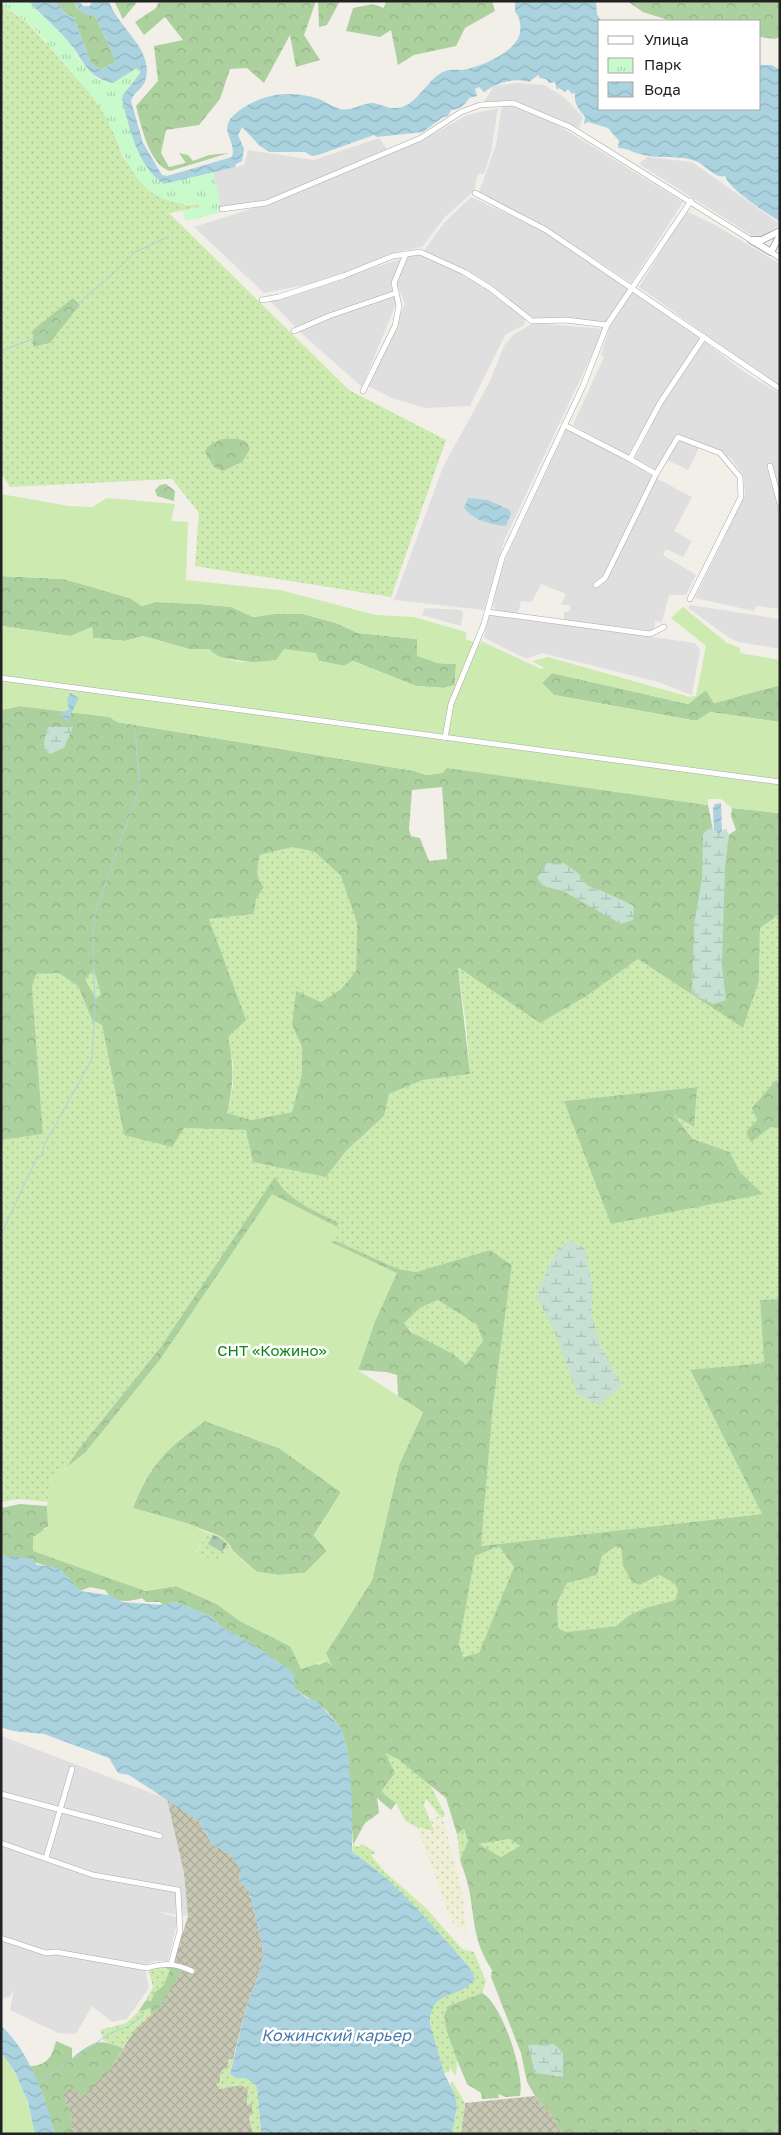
<svg xmlns="http://www.w3.org/2000/svg" width="781" height="2135" viewBox="0 0 781 2135" font-family="'Golos Text',sans-serif">
<defs>
<pattern id="construction-cross-hatch" width="8" height="8" patternUnits="userSpaceOnUse" patternTransform="scale(1.25)"><rect width="8" height="8" fill="#c7c7b4"/><path d="M0 0l8 8M0 8l8-8" fill="none" stroke="#abab9a"/></pattern>
<pattern id="farmland-dots" width="8" height="8" patternUnits="userSpaceOnUse" patternTransform="scale(1.25)"><rect width="8" height="8" fill="#eef0d5"/><path d="M2 2h.1M6 6h.1" fill="none" stroke="#ccceb7" stroke-width="1.8" stroke-linecap="round"/></pattern>
<pattern id="grass-dots" width="8" height="8" patternUnits="userSpaceOnUse" patternTransform="scale(1.25)"><rect width="8" height="8" fill="#cdebb0"/><path d="M2 2h.1M6 6h.1" fill="none" stroke="#b0c997" stroke-width="1.8" stroke-linecap="round"/></pattern>
<pattern id="forest-crowns" width="20" height="18" patternUnits="userSpaceOnUse" patternTransform="scale(1.25)"><rect width="20" height="18" fill="#add19e"/><path d="M2 6a3 3 0 1 1 6 0M12 15a3 3 0 1 1 6 0" fill="none" stroke="#95b388"/></pattern>
<pattern id="wetland-marsh" width="20" height="14" patternUnits="userSpaceOnUse" patternTransform="scale(1.25)"><rect width="20" height="14" fill="#c6e0d4"/><path d="M1 5h8M5 5V1M11 12h8M15 12V8" fill="none" stroke="#aac0b6"/></pattern>
<pattern id="cemetery-stones" width="16" height="16" patternUnits="userSpaceOnUse" patternTransform="scale(1.25)"><rect width="16" height="16" fill="#aacbaf"/><path d="M2 7V4a2 2 0 0 1 4 0v3zM10 15v-3a2 2 0 0 1 4 0v3z" fill="#92ae96"/></pattern>
<pattern id="park-tufts" width="24" height="20" patternUnits="userSpaceOnUse" patternTransform="scale(1.25)"><rect width="24" height="20" fill="#c8facc"/><path d="M3 7l-1-3M5 7V3M7 7l1-3M15 17l-1-3M17 17v-4M19 17l1-3" fill="none" stroke="#acd6af"/></pattern>
<pattern id="water-waves" width="16" height="10" patternUnits="userSpaceOnUse" patternTransform="scale(1.25)"><rect width="16" height="10" fill="#aad3df"/><path d="M0 5q4-4 8 0t8 0" fill="none" stroke="#92b5bf"/></pattern>
</defs>
<rect width="100%" height="100%" fill="#f2efe9"/>
<!-- residential -->
<g fill="#e0dfdf">
<path d="M518,83L544,85L564,97L583,117L579,128L514,100L484,102L494,86Z"/>
<path d="M506,104L551,121L683,202L631,283L545,226L479,192L496,145L501,110Z"/>
<path d="M498,108L491,152L484,174H478L474,191L445,217L422,247L396,252L320,282L264,293L194,227L282,199L423,140L467,115Z"/>
<path d="M379,138L387,149L279,196L250,205L220,207L213,172L244,165L248,150L314,160Z"/>
<path d="M647,157L692,162L780,224L763,237L751,235L639,164Z"/>
<path d="M471,197L545,231L628,289L606,323L535,319L514,307L477,276L423,252L444,223Z"/>
<path d="M686,211L717,226L780,264V387L639,287Z"/>
<path d="M408,253L424,255L469,275L525,319L524,325L505,335L470,406L425,408L392,398L368,386L405,304L395,280Z"/>
<path d="M401,259L391,286L396,304L362,387L301,333L270,301Z"/>
<path d="M633,291L701,338L660,399L628,455L573,425L604,357L601,355L610,326Z"/>
<path d="M533,323L604,329L504,541L484,610L394,600L443,467L490,381L504,346L513,335Z"/>
<path d="M704,341L744,372L780,394V609L756,606L754,611L695,598L745,495L743,475L731,458L701,444L688,470L663,458L652,476L692,497L674,531L692,541L683,557L666,549L663,555L696,575L686,595H669L662,622L655,621L654,631L564,620V612L570,611V605H561L566,594L541,584L532,602L521,601L518,614L495,611L493,605L501,568L567,428L634,460L665,399Z"/>
<path d="M690,605L780,619V649L738,642L728,637L688,608Z"/>
<path d="M425,608L461,610L463,613L461,626L422,615Z"/>
<path d="M489,615L695,643L700,650L692,695L658,682L542,653L526,659L484,638Z"/>
<path d="M1,1736L167,1799L184,1872L188,1916L159,1912L178,1918L168,1961H156L137,1967L146,1972L149,1988L127,2019L112,2022L92,2006L76,2034L58,2033L10,2010L14,1989L10,1996L1,1999Z"/>
</g>
<!-- construction -->
<g fill="url(#construction-cross-hatch)">
<path d="M167,1799L199,1821L212,1844L231,1855L242,1871L239,1880L249,1890L262,1944L263,1956L258,1977L247,2004L233,2059H229L227,2068L221,2071L219,2089L241,2085L248,2089L247,2105L252,2102V2114L249,2118L253,2134H77L72,2128V2116L62,2096L70,2088L111,2068L135,2029L159,2008L188,1916L184,1873Z"/>
<path d="M535,2096L554,2118L562,2134H461L465,2103Z"/>
</g>
<!-- farmland -->
<path fill="url(#farmland-dots)" d="M442,1815L462,1891L467,1933L453,1924L416,1824Z"/>
<!-- grass -->
<g fill="url(#grass-dots)" fill-rule="evenodd">
<path d="M1,5L28,23L95,99L110,124L124,159L185,205L199,204L200,207L169,213L349,390L446,440L391,597L195,566L199,513L172,479L10,487L1,473ZM80,305L50,343L33,347V330Z"/>
<path d="M293,847L315,852L341,875L357,923L356,971L341,989L321,1002L296,992L292,1025L302,1047V1073L292,1112L251,1120L227,1114L233,1086V1063L227,1037L217,942L209,919L254,914L256,899L264,887C255,877 257,867 260,855Z"/>
<path d="M780,914V1083L776,1080L771,1127L780,1129V1299L760,1300L764,1363L690,1371L762,1514L481,1546L493,1405L512,1265L490,1250L416,1272L398,1269L336,1241L331,1242L339,1223C316,1211 288,1201 275,1178L160,1348L78,1450L66,1468L52,1480L48,1502L19,1499L1,1502V1140L43,1134L32,987L36,974L59,972L78,986L92,1020L102,1025L124,1135L184,1128L246,1130L326,1177L346,1151L384,1116L389,1094L423,1080L470,1074L466,1024L458,967L588,995L638,959L743,1028L759,981L760,928ZM696,1087L693,1127L671,1112L693,1139L730,1152L740,1172L762,1193L564,1101Z"/>
<path d="M94,970L102,994L96,999L85,979Z"/>
<path d="M438,1300L477,1325L483,1341L466,1366C447,1350 419,1342 404,1323L420,1308Z"/>
<path d="M208,1533L222,1537L230,1545L217,1563L196,1553Z"/>
<path d="M499,1545L514,1567L479,1654L463,1657L459,1644L475,1556Z"/>
<path d="M616,1545L621,1548L623,1566L640,1585L659,1575L674,1583L678,1590L675,1600L645,1608L628,1616L616,1626L566,1632L558,1628L557,1603L567,1582L597,1575L602,1556Z"/>
<path d="M384,1752L398,1759L430,1784L445,1815L442,1818L426,1799L424,1805L434,1831L416,1827L405,1821L396,1803L381,1792L395,1773Z"/>
<path d="M464,1829L468,1841L460,1860L457,1834Z"/>
<path d="M510,1839L520,1846L501,1857L479,1844Z"/>
<path d="M362,1844L376,1853L371,1855L384,1871L427,1909L462,1949L474,1952L486,1982L482,1993L448,2006L447,2032L457,2060L456,2076L449,2067L450,2072L444,2073C439,2055 421,2016 436,2001C439,1998 446,1996 450,1994L465,1961C429,1924 396,1880 352,1852L353,1845L358,1847Z"/>
<path d="M157,1966L170,1970L163,1986L154,1993L151,2001L146,2000L153,1987L149,1971Z"/>
<path d="M151,2007V2015L135,2029L123,2048L104,2041L100,2030L126,2023L138,2012Z"/>
<path d="M229,2059H233L230,2074L236,2078H246L257,2086L261,2134H253L249,2118L252,2114V2102L247,2106L248,2089L241,2085L219,2089L216,2084L221,2081V2071L227,2068Z"/>
<path d="M453,2082L465,2103L461,2134H452L457,2106L450,2084Z"/>
</g>
<!-- forest -->
<g fill="url(#forest-crowns)" fill-rule="evenodd">
<path d="M56,1H74L77,8L95,16L116,61L101,70L91,63L74,18L65,13Z"/>
<path d="M114,1H138L123,19Z"/>
<path d="M159,1H316L304,35L320,60L296,67L290,35L264,83L247,68L230,69L220,99L199,125L166,130L161,153L169,167L186,163L179,153L188,155L193,161L209,155L229,153L170,171C149,165 141,125 136,106L158,81L154,46L183,40L165,17L144,35L135,22L156,8Z"/>
<path d="M318,1H340L327,25L319,27Z"/>
<path d="M386,1H492L495,11L465,28L456,46L414,55L398,65L391,30L380,37L346,31L353,8L373,4L384,8Z"/>
<path d="M627,1H780V37L775,39L760,37V21H671L643,12Z"/>
<path d="M73,298L80,305L50,343L33,347V330Z"/>
<path d="M221,439C233,439 246,436 250,449L242,462L223,471L214,467L205,452L207,447Z"/>
<path d="M166,484L175,491L174,501L157,496L155,490L160,485Z"/>
<path d="M1,576L64,579L130,598L142,606L155,602L201,604L231,607L254,617L273,614H303L336,623L358,633L417,639L436,663L456,664L455,685L444,688L416,686L353,661L344,666L319,661L276,660L257,663L217,657L209,649H189L143,636L125,641L93,638L92,627L71,636L1,626Z"/>
<path d="M552,673L688,704L706,690L714,703L780,685V722L710,712L697,721L554,695L542,683Z"/>
<path d="M20,706L110,717L117,722L415,771L426,775L442,773L447,767L708,805L714,835L725,837L736,830L731,816L732,808L780,813V914L760,928L759,981L743,1028L638,959L588,995L540,1023L458,967L470,1074L423,1080L389,1094L384,1116L346,1151L326,1177L253,1162L246,1130L184,1128L172,1147L124,1135L102,1025L92,1020L78,986L59,973L36,974L32,987L43,1134L1,1140V710ZM442,787L447,859L429,861L420,838L411,836L409,829L412,790ZM293,847L315,852L341,876L357,923L356,971L341,989L321,1002L296,991L292,1025L302,1047V1073L292,1112L251,1120L227,1113C234,1083 234,1068 228,1037L246,1020L209,919L254,914L256,899L264,887C255,877 257,867 260,855ZM94,970L101,994L96,999L85,979Z"/>
<path d="M776,1080L780,1083V1129L771,1127L751,1142L746,1132L757,1120L752,1108Z"/>
<path d="M697,1087L694,1127L673,1114L693,1139L730,1152L740,1172L763,1194L611,1224L564,1101Z"/>
<path d="M275,1177C288,1201 316,1211 339,1223L337,1227L272,1195L160,1360L86,1452L66,1468L78,1450L160,1348Z"/>
<path d="M336,1241L398,1269L416,1272L490,1250L512,1265L493,1405L481,1546L762,1514L690,1370L764,1363L760,1300L780,1299V2134H562L554,2118L535,2096L527,2082L521,2053L491,1977L492,1970C473,1941 475,1922 469,1889C467,1879 463,1869 460,1860L468,1841L464,1829L457,1834L446,1798L398,1759L385,1753L395,1773L381,1792L396,1803L391,1810L377,1798L379,1813L365,1823L353,1845L348,1752L341,1728L326,1710L295,1689L278,1662L254,1645L220,1626L210,1616L176,1602L163,1605L160,1602H146L142,1598C128,1602 114,1604 105,1590L90,1587L80,1591C74,1585 68,1577 61,1571C57,1567 9,1556 1,1555V1508L20,1504L47,1506L49,1526L43,1529L145,1591L176,1586L217,1604L240,1621L290,1646L318,1665L327,1661L326,1653L372,1580L399,1465L423,1412L398,1396L397,1375L386,1372L358,1370L374,1324L331,1242ZM438,1300L477,1325L483,1341L466,1365L453,1354L411,1332L404,1323L420,1308ZM499,1546L514,1567L479,1653L463,1657L459,1644L475,1556ZM616,1546L621,1548L623,1566L632,1582L640,1585L659,1575L674,1583L678,1590L675,1600L645,1608L628,1616L616,1626L566,1632L558,1628L557,1603L567,1583L597,1575L602,1556ZM510,1839L520,1846L501,1857L479,1844Z"/>
<path d="M205,1421L279,1448L341,1492L314,1535L327,1551L305,1573L279,1575L257,1572L233,1551L230,1545L222,1537L189,1524L133,1508C149,1465 168,1447 205,1421Z"/>
<path d="M161,1966H172L183,1969L159,2008L151,2015L150,2008L138,2012L146,2000L151,2001L154,1993L163,1986L170,1970Z"/>
<path d="M482,1993C502,2003 525,2073 520,2096L506,2097L498,2094L499,2098L482,2099L481,2093L467,2084L457,2060L447,2032L444,2016L448,2006Z"/>
<path d="M56,2041L72,2048V2058C95,2041 96,2038 123,2048L111,2068L84,2096L70,2088L63,2096L72,2116V2128L77,2134H55L42,2092L29,2066C47,2066 52,2057 56,2041Z"/>
</g>
<!-- wetland -->
<g fill="url(#wetland-marsh)">
<path d="M48,727H73L64,748L50,754L44,749V742Z"/>
<path d="M710,827L719,834L726,828L729,836L725,866L722,966L726,1000L713,1004L692,994L694,925L702,878L703,834Z"/>
<path d="M547,863H564L579,874L588,886L600,890L634,906L633,920L621,924L563,891L543,886L537,878Z"/>
<path d="M571,1240L585,1249L593,1288L591,1313L600,1345L622,1386L599,1405L577,1394L556,1335L538,1299L537,1292L558,1248Z"/>
<path d="M554,2044L563,2053V2077L535,2073L528,2045Z"/>
</g>
<!-- cemetery -->
<path fill="url(#cemetery-stones)" d="M213,1535L220,1538L227,1544L222,1552L208,1544Z"/>
<!-- park -->
<path fill="url(#park-tufts)" d="M1,1H29L69,42L80,60L98,80L125,76L137,68L140,69V72L128,88L122,100L137,150L164,184L213,172L222,212L186,221L182,211L200,207L199,204C127,208 127,145 95,100C83,83 68,69 55,53C46,43 37,30 27,22C19,16 10,11 1,5Z"/>
<!-- garden -->
<g fill="#cdebb0" fill-rule="evenodd">
<path d="M1,494L69,506L92,507L107,498L175,504L171,521L188,522L186,580L280,590L376,615L414,617L466,632V639L480,645L481,641L541,669L544,668L532,661L548,657L690,697L696,696L706,646L671,618L683,607L727,643L740,648V653L780,660V685L714,703L706,690L688,704L552,673L542,683L554,695L696,721L710,712L780,722V813L732,808L721,799H708V805L447,768L442,773L426,775L415,771L117,722L110,717L20,706L1,710V626L71,636L92,627L93,638L125,641L143,636L189,649H209C224,665 255,663 276,660L284,649L316,653L319,661L344,666L352,661L416,686L444,688L455,685L456,664L437,663L417,656V639L358,633L336,623L303,614H273L253,617L231,607L201,604L155,602L142,606L130,598L64,579L1,576Z"/>
<path d="M272,1194L337,1227L331,1242L397,1273L374,1324L358,1370L423,1412L399,1465L372,1580L326,1653L332,1666L326,1661L301,1669L290,1646L240,1621L217,1604L176,1586L145,1591L33,1551V1537L48,1527L47,1506L52,1480L86,1452L160,1360ZM205,1421L279,1448L341,1492L314,1536L327,1551L305,1573L279,1575L257,1572L233,1552L230,1545L217,1563L196,1552L208,1533L189,1524L133,1508C147,1466 170,1445 205,1421Z"/>
<path d="M1,2052C20,2076 30,2104 35,2134H1Z"/>
</g>
<!-- water -->
<g fill="url(#water-waves)">
<path d="M29,1H56L65,13L74,18L91,63L101,70L116,61L95,16C85,16 78,11 74,1H79L83,6H90L92,1H109C117,27 153,48 146,78C144,89 134,91 131,101L143,143L162,175L167,176L232,157C238,137 210,128 246,106C270,92 294,91 319,99C326,102 333,107 340,109C351,111 360,105 370,103C378,102 388,109 396,108C416,108 426,80 443,72C449,69 456,70 462,70C481,67 516,52 520,33C521,25 520,17 515,12V1H596L597,14L601,21L600,109H760V65H772L780,70V221C767,214 729,189 725,176C716,179 707,167 698,162C680,154 659,160 640,154C631,152 628,148 618,148L619,141L608,128L588,122L584,124L585,117C578,108 574,104 575,93L572,94L568,89L565,92L559,88L557,90L555,82L549,83L546,79L540,78L538,75L529,82C514,77 497,83 484,92L479,87L475,89L477,96L469,98C466,105 458,110 451,110L448,116L443,117L423,132L377,137L374,135L318,155L312,156L305,152H269L260,146L242,127L238,135L244,149L242,161L236,164L235,167L164,184C137,166 130,129 122,100L123,95L140,73V69L137,68L113,83C85,77 84,59 68,41C56,27 41,15 29,1Z"/>
<path d="M468,498L488,500L510,510L511,514L506,526C489,524 475,521 464,508Z"/>
<path d="M70,693L79,698L67,722L60,714L69,709L67,699Z"/>
<path d="M721,803L722,831L719,834L714,830L713,808L715,804Z"/>
<path d="M1,1555L33,1559L37,1565L51,1566L61,1570L80,1591L109,1595L123,1602L163,1605L176,1602L210,1616L220,1626L254,1645L294,1673L295,1689L308,1699L316,1700L341,1728L348,1752L352,1801V1852C391,1877 422,1914 453,1948C461,1958 471,1967 475,1979C458,2001 431,1987 430,2024L444,2073L455,2095L457,2106L452,2134H261L257,2086L246,2078H236L230,2074L247,2004L258,1977L263,1956L262,1944L249,1890L239,1880L241,1871L231,1855L212,1844L199,1821L129,1775L118,1773L109,1758L44,1734L13,1731L1,1727Z"/>
<path d="M1,2026C29,2050 46,2099 55,2134H35L28,2102L15,2072L1,2052Z"/>
</g>
<g fill="none" stroke-linecap="round" stroke-linejoin="round">
<!-- stream -->
<g stroke="#aad3df" stroke-width="1">
<path d="M1,351L38,337L113,274L135,252L168,237"/>
<path d="M1,1235L37,1157L43,1155V1147L92,1059L95,1006L93,937L95,913L140,786L135,731"/>
<path d="M38,2083L109,2034L129,2026L144,2015"/>
</g>
<!-- minor casing -->
<g stroke="#a9a9a9" stroke-width="6">
<g id="minor">
<path d="M475,193L546,230L780,389"/>
<path d="M222,209L266,203L421,138L461,112L480,105L513,103L570,127L751,240"/>
<path d="M771,252L780,258"/>
<path d="M262,300L279,297L343,276L393,256L420,252L464,272L490,288L532,321L566,320L607,325"/>
<path d="M294,331L329,316L396,293"/>
<path d="M363,391L395,326L399,306L394,283L406,254"/>
<path d="M564,425L630,459L660,403L704,337"/>
<path d="M630,459L656,474L678,437L720,453L740,477L741,497L690,599"/>
<path d="M770,466L780,504"/>
<path d="M596,585L605,578L656,474"/>
<path d="M487,612L650,634L664,627"/>
<path d="M1,678L780,782"/>
<path d="M445,738L451,704L484,624L502,558L583,386L607,325L691,201"/>
<path d="M1,1794L160,1836"/>
<path d="M1,1843L93,1875L178,1890L180,1931L171,1964"/>
<path d="M46,1858L72,1769"/>
<path d="M1,1938L46,1953L56,1952L147,1968C164,1963 175,1963 192,1971"/>
</g>
</g>
<!-- tertiary casing -->
<g stroke="#a9a9a9" stroke-width="8">
<g id="tertiary">
<path d="M751,240L771,252L780,235"/>
<path d="M753,240H762L780,231"/>
</g>
</g>
<!-- minor -->
<use href="#minor" stroke="#fff" stroke-width="5"/>
<!-- tertiary -->
<use href="#tertiary" stroke="#fff" stroke-width="6"/>
</g>
<g text-anchor="middle" stroke-width="5" stroke-linejoin="round" paint-order="stroke">
<!-- park labels -->
<g font-size="15" fill="#0c8416" stroke="#fff">
<text x="272" y="1356">СНТ «Кожино»</text>
</g>
<!-- water labels -->
<g font-size="16" font-style="italic" fill="#4a7aab" stroke="#fff">
<text x="336" y="2041">Кожинский карьер</text>
</g>
</g>
<!-- border -->
<rect width="781" height="2135" fill="none" stroke="#222222" stroke-width="5"/>
<!-- legend -->
<rect x="598" y="20" width="162" height="90" fill="#ffffff" stroke="#a7a7a7"/>
<rect x="608" y="36" width="25" height="8" fill="#ffffff" stroke="#a7a7a7"/>
<text x="644" y="45" font-size="15" fill="#222222">Улица</text>
<rect x="608" y="58" width="25" height="15" fill="url(#park-tufts)" stroke="#a7a7a7"/>
<text x="644" y="70" font-size="15" fill="#222222">Парк</text>
<rect x="608" y="82" width="25" height="15" fill="url(#water-waves)" stroke="#a7a7a7"/>
<text x="644" y="95" font-size="15" fill="#222222">Вода</text>
</svg>
